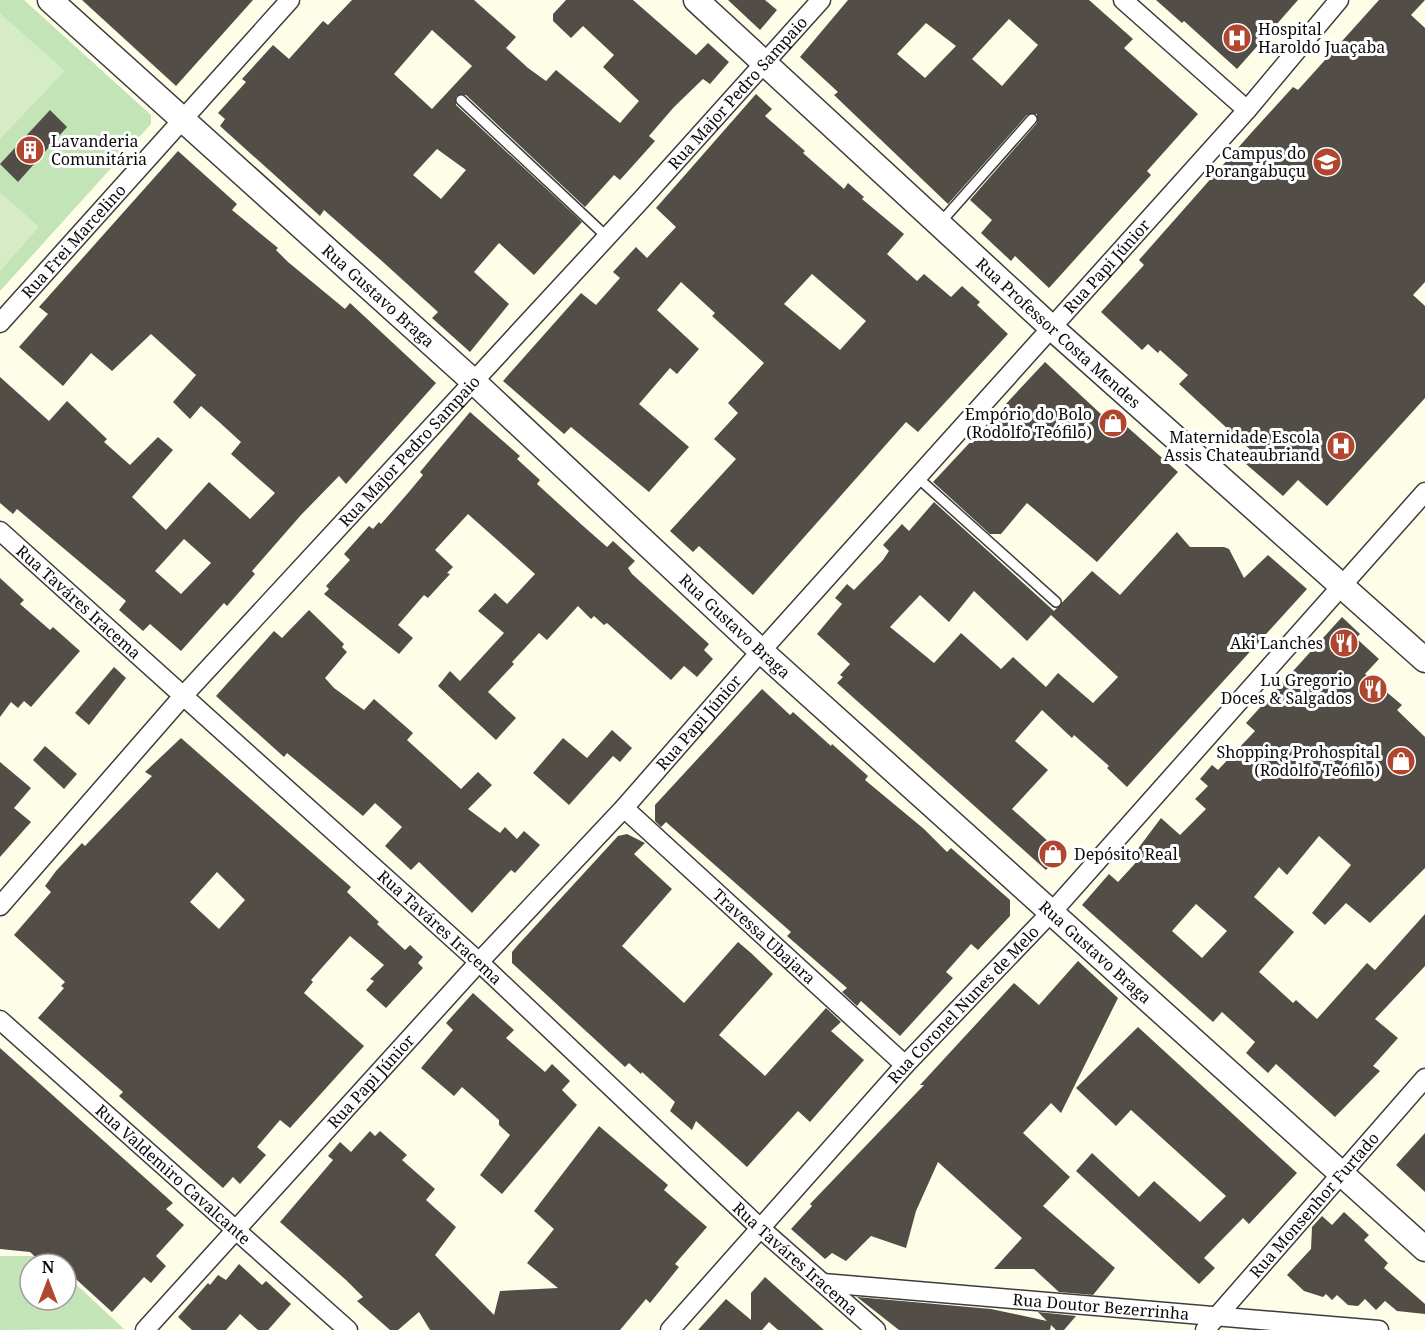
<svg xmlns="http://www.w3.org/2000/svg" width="1425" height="1330" viewBox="0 0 1425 1330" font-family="'Noto Serif',serif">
<rect width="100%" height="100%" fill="#fdfde8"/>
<!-- green -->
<g fill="#c3e4b6">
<path d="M0,0H24L151,115V124L0,291Z"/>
<path d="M40,1252L54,1264H30V1300H66V1275L124,1329L0,1330V1256H33Z"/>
</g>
<!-- pitch -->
<g fill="#d6ecc7">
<path d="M0,13L65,71L0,139Z"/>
<path d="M0,192L39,227L0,271Z"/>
</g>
<!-- building -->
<g fill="#524e47" fill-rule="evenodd">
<path d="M82,0H253L176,86Z"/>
<path d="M352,0H474L516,37L506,48L528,68L546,81L556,70L620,123L639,101L603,67L614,55L583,26L571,38L553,21V14L566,0H633L696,55L708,43L729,62L710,84L703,79L674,107L649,136L655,141L638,160L620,180L614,175L585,207L466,95L456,96V105L582,222L534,275L499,243L474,272L509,304L470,352L432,318L438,312L383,262L324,210L320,216L220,126L225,119L218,113L246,82L242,79L273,45L289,59L323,21L328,25ZM432,30L472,66L432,109L394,74ZM437,149L466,170L441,199L413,175Z"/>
<path d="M728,0H765L777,10L760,30Z"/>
<path d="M848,0H1089L1133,39L1124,48L1198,114L1147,171L1151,175L1049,288L1015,256L1011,261L981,233L992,220L970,200L1037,123V114L1027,115L948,204L834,95L838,92L800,57ZM1009,19L1038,45L1002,86L972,59ZM926,23L956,46L925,78L897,54Z"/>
<path d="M1156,0H1298L1237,69L1184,21L1182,23Z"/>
<path d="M1379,0H1425L1411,15L1425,28V282L1413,295L1425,306V398L1327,506L1298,480L1283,496L1246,464L1255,454L1179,384L1188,375L1160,350L1158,353L1148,344L1142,350L1101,312L1144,265L1139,260L1252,132L1293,87L1298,90Z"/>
<path d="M756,94L772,109L765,116L805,151L803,153L844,189L848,183L864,197L862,199L904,234L887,254L917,281L924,274L951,297L962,286L980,302L977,305L1008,334L918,432L906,422L753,595L699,546L693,552L670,531L736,459L714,439L738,413L728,403L764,363L712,316L715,313L681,282L657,310L699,349L677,374L670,368L639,404L689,447L649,492L571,427L564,434L503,381L581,293L596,305L620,278L613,272L636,247L647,258L676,227L656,208ZM812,274L866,321L840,350L784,304Z"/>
<path d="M50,110L67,127L18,182L0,164Z"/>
<path d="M178,151L237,204L232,210L278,248L276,250L288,262L345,309L350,303L436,383L346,484L339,476L301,515L252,571L255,574L227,606L224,603L181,651L150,624L143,631L119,610L126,601L17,509L13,514L0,503V377L49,421L67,401L107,439L104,442L130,465L158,437L173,450L132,497L166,530L209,482L250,519L275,493L231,454L241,442L218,421L201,406L190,419L173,402L196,375L151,334L112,371L91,353L63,386L19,347L48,314L39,307ZM184,539L211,563L181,594L155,571Z"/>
<path d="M1045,362L1102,415L1107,409L1178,472L1097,562L1027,503L1001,534H990L933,482Z"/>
<path d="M470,412L520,456L517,459L540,480L537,484L582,525L607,547L613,541L635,561L628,568L632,574L709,644L704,650L713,659L697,677L684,666L671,680L607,623L604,625L594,616L591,619L578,606L547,640L539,633L512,662L514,664L488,692L516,718L496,740L438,686L450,671L460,681L504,633L478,611L495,593L507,604L535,574L468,514L435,550L453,567L447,573L450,574L428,598L424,595L398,625L413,638L399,654L324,594L329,589L326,586L350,560L344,554L369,526L373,529L379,522L381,524L408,493L423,475L420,472Z"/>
<path d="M934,502L1054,611L1092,571L1120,595L1177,532L1190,547H1224L1229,549L1244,578L1268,555L1307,589L1127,787L1107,768L1109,766L1074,735L1072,738L1042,710L1015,741L1048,770L1012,809L1061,853L1046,870L837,683L843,677L840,675L850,664L817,634L842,604L835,598L847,584L854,590L883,560L889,551L883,545L902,524L909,531ZM974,591L1027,641L1051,615L1118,677L1093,703L1058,673L1046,687L1013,657L1001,669L961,633L934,663L890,627L920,595L949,622Z"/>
<path d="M0,578L24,600L20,604L50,630L53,627L80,651L31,707L24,701L18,708L11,702L0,717Z"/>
<path d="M309,610L344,644L342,647L347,652L325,678L334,688L364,710L374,699L413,733L407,740L461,789L478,772L492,785L468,809L500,833L505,827L517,839L524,831L540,845L515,873L511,870L472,913L419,862L411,870L385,846L402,827L375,803L363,816L287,753L284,757L216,696L274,631L282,638Z"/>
<path d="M1342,617L1360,634L1356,638L1379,659L1365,674L1402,705L1397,710L1425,737V868L1370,923L1346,903L1325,925L1312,913L1351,865L1319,836L1287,875L1279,867L1254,897L1294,932L1259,972L1293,1003L1296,1000L1317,1019L1367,963L1375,970L1425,914V966L1375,1019L1398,1038L1373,1066L1380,1071L1335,1117L1276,1064L1268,1073L1246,1053L1255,1042L1222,1012L1213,1022L1082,905L1109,874L1118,882L1143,855L1137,850L1161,818L1180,835L1206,809L1195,799L1208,786L1200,779L1212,765L1218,770L1255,731L1246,723ZM1196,904L1227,931L1202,958L1172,931Z"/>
<path d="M114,667L126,678L89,725L75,713Z"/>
<path d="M762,689L790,715L793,712L831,746L832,744L868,776L865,780L924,829L947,852L951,848L1010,900V916L978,950L971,944L946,972L953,978L900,1036L861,1001L857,1006L842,992L847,988L787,936L791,932L666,822L661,827L655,821V805Z"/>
<path d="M612,730L632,748L620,762L613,756L569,805L533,773L563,738L587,758Z"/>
<path d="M181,738L351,887L347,892L379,922L377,924L405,950L410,945L423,957L418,963L423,968L386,1008L366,990L374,981L370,979L384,965L350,936L311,980L313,982L304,993L364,1046L290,1128L280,1120L257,1147L266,1155L240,1184L233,1177L223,1188L119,1096L123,1092L38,1018L64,988L61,986L65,982L14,935L51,892L45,886L56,871L82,843L85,846L152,776L145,772ZM217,872L245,900L219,929L190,902Z"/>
<path d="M45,746L77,774L64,789L33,760Z"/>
<path d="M0,762L31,788L14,808L31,822L0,857Z"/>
<path d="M627,834L645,843L634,854L672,889L622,946L684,1003L738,942L751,953L773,974L719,1035L765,1076L826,1008L841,1022L831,1031L864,1060L810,1122L798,1111L747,1167L696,1121L692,1130L670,1111L675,1102L642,1072L641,1074L629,1063L625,1067L512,963V952L517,946L618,836Z"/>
<path d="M1078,961L1118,998L1061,1113L1051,1103L1023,1133L1070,1177L1043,1206L1115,1268L1093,1295L1059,1292L1034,1269H994L1022,1238L938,1162L916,1211L906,1248L871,1236L846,1261L832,1253L825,1259L791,1229L812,1206L810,1204L924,1085H920L1014,983L1039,1005Z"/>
<path d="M473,993L514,1030L506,1038L545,1072L552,1064L570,1081L562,1090L577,1105L502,1194L480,1175L510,1135L499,1125V1120L462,1087L454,1096L421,1068L453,1030L446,1023Z"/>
<path d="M1138,1027L1297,1173L1249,1224L1243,1218L1204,1258L1215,1268L1199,1284L1076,1171L1092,1153L1139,1197L1154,1181L1200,1222L1226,1196L1131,1110L1116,1126L1076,1088Z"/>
<path d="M0,1048L173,1203L166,1209L184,1225L156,1256L166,1266L151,1283L144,1277L112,1312L66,1270V1264H43L30,1252L0,1249Z"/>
<path d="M599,1126L668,1185L664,1190L707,1227L675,1264L679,1267L650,1303L646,1299L620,1330H430L419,1312L398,1330H390L357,1301L363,1297L346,1280L280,1222L333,1160L328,1156L340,1142L351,1152L370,1131L375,1136L380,1131L407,1155L402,1160L435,1189L426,1200L456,1227L435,1255L494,1315L500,1291L558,1288L527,1263L554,1229L534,1211Z"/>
<path d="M1425,1133V1192L1396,1165Z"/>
<path d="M1344,1212L1369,1235L1364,1240L1388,1263L1384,1268L1425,1304V1314L1397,1311L1385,1301L1376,1310L1365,1299L1358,1306L1348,1305L1337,1295L1332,1300L1326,1294L1323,1297L1304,1291L1287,1275L1311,1249L1312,1227L1322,1216L1332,1225Z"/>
<path d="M239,1264L262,1285L266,1281L291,1304L268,1330H258L240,1314L226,1330H192L178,1317L208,1283L210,1285L218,1275L226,1280Z"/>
<path d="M765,1277L824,1330H778L769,1322L762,1330H698L726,1299L751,1320V1293Z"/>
<path d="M857,1297L991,1309L1047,1321L1038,1312L1076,1316L1064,1330H1056L1051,1325L1050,1330H899Z"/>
</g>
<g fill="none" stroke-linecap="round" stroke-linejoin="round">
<!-- service casing -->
<g stroke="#3d3d3d" stroke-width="12">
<g id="service">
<path d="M461,100L606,236"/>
<path d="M940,223L1032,119"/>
<path d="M918,478L1056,602"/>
</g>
</g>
<!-- minor casing -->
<g stroke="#3d3d3d" stroke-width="21">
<g id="minor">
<path d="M1123,0L1247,110"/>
<path id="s1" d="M0,323L290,0"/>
<path id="s2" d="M0,531L479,962L759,1227L876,1330"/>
<path id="s3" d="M624,808L905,1065"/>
<path id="s4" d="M0,906L183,696L642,199L821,0"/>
<path id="s5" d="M0,1020L348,1330"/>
<path id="s6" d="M823,1283L1379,1330"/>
<path id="s7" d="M145,1330L479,962L624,808L761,651L1247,110L1339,0"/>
<path id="s8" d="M670,1330L905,1065L1060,903L1425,492"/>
<path id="s9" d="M1205,1330L1425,1078"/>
</g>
</g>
<!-- tertiary casing -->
<g stroke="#3d3d3d" stroke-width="27">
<g id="tertiary">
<path id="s10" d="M50,0L474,382L761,651L1425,1249"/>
<path id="s11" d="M696,0L1053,329L1425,660"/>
</g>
</g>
<!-- service -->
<use href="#service" stroke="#fff" stroke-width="9"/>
<!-- minor -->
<use href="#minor" stroke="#fff" stroke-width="18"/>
<!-- tertiary -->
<use href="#tertiary" stroke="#fff" stroke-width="24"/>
</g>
<!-- icons -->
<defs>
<g id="hospital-disc" transform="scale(1.5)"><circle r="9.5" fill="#af462d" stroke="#fff"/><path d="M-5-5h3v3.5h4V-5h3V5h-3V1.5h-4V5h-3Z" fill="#fff"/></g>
<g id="building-disc" transform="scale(1.5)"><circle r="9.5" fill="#af462d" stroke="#fff"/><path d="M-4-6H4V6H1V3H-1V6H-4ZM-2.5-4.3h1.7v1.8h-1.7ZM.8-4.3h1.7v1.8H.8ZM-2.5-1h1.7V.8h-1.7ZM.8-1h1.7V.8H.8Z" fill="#fff"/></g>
<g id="university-disc" transform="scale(1.5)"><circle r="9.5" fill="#af462d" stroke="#fff"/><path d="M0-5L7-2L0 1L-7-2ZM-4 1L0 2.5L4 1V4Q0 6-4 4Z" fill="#fff"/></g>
<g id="shop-disc" transform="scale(1.5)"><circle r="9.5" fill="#af462d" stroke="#fff"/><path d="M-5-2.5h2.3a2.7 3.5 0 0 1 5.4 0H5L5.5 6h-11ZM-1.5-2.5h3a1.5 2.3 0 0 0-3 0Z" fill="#fff"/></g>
<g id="restaurant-disc" transform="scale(1.5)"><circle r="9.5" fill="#af462d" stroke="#fff"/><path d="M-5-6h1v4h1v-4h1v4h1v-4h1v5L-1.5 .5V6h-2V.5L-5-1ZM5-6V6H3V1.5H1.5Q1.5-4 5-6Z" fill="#fff"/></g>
</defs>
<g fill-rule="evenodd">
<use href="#hospital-disc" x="1237" y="38"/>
<use href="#building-disc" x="30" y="150"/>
<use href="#university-disc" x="1327" y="162"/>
<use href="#shop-disc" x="1113" y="423"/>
<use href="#hospital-disc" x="1341" y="446"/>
<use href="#restaurant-disc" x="1344" y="643"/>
<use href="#restaurant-disc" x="1373" y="689"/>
<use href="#shop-disc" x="1401" y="761"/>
<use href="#shop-disc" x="1053" y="854"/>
</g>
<g text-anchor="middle" stroke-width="6" stroke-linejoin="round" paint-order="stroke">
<!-- poi labels -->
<g font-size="16" fill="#0a0a0a" stroke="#fff" text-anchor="end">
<text x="1258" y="35" text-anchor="start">Hospital<tspan x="1258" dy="18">Haroldo Juaçaba</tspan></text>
<text x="51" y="147" text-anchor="start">Lavanderia<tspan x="51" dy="18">Comunitária</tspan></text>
<text x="1306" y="159">Campus do<tspan x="1306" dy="18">Porangabuçu</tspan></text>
<text x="1092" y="420">Empório do Bolo<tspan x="1092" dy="18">(Rodolfo Teófilo)</tspan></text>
<text x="1320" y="443">Maternidade Escola<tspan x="1320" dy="18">Assis Chateaubriand</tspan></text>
<text x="1323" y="649">Aki Lanches</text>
<text x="1352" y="686">Lu Gregorio<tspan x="1352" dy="18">Doces &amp; Salgados</tspan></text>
<text x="1380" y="758">Shopping Prohospital<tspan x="1380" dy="18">(Rodolfo Teófilo)</tspan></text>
<text x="1074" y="860" text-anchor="start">Depósito Real</text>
</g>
<!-- street labels -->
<g font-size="16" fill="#0a0a0a" stroke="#fff">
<text dy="6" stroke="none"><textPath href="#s4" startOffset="1098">Rua Major Pedro Sampaio</textPath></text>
<text dy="6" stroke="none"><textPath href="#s1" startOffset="110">Rua Frei Marcelino</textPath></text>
<text dy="6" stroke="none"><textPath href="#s7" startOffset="1434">Rua Papi Júnior</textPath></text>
<text dy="6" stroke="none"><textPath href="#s10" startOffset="442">Rua Gustavo Braga</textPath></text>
<text dy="6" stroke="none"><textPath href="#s11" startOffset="492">Rua Professor Costa Mendes</textPath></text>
<text dy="6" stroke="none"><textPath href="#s4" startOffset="612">Rua Major Pedro Sampaio</textPath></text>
<text dy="6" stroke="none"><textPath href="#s2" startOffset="106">Rua Taváres Iracema</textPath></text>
<text dy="6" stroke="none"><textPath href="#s10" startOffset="928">Rua Gustavo Braga</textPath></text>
<text dy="6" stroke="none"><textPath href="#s7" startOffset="822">Rua Papi Júnior</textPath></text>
<text dy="6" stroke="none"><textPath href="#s2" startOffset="592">Rua Taváres Iracema</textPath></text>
<text dy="6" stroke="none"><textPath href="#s3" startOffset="190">Travessa Ubajara</textPath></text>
<text dy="6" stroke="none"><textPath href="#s10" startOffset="1414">Rua Gustavo Braga</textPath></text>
<text dy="6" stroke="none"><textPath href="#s8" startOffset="438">Rua Coronel Nunes de Melo</textPath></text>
<text dy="6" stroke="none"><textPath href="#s7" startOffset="336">Rua Papi Júnior</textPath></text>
<text dy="6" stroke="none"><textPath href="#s5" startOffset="232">Rua Valdemiro Cavalcante</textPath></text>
<text dy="6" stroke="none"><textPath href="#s9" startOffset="166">Rua Monsenhor Furtado</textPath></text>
<text dy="6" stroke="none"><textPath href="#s2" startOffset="1078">Rua Taváres Iracema</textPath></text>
<text dy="6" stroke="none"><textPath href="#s6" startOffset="279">Rua Doutor Bezerrinha</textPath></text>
</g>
</g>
<!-- north arrow -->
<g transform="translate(48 1282)"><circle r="28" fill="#ffffff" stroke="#9d9d9d" stroke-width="1.5"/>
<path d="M0-4.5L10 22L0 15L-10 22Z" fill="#af462d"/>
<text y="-9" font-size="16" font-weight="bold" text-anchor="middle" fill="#0a0a0a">N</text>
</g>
</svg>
